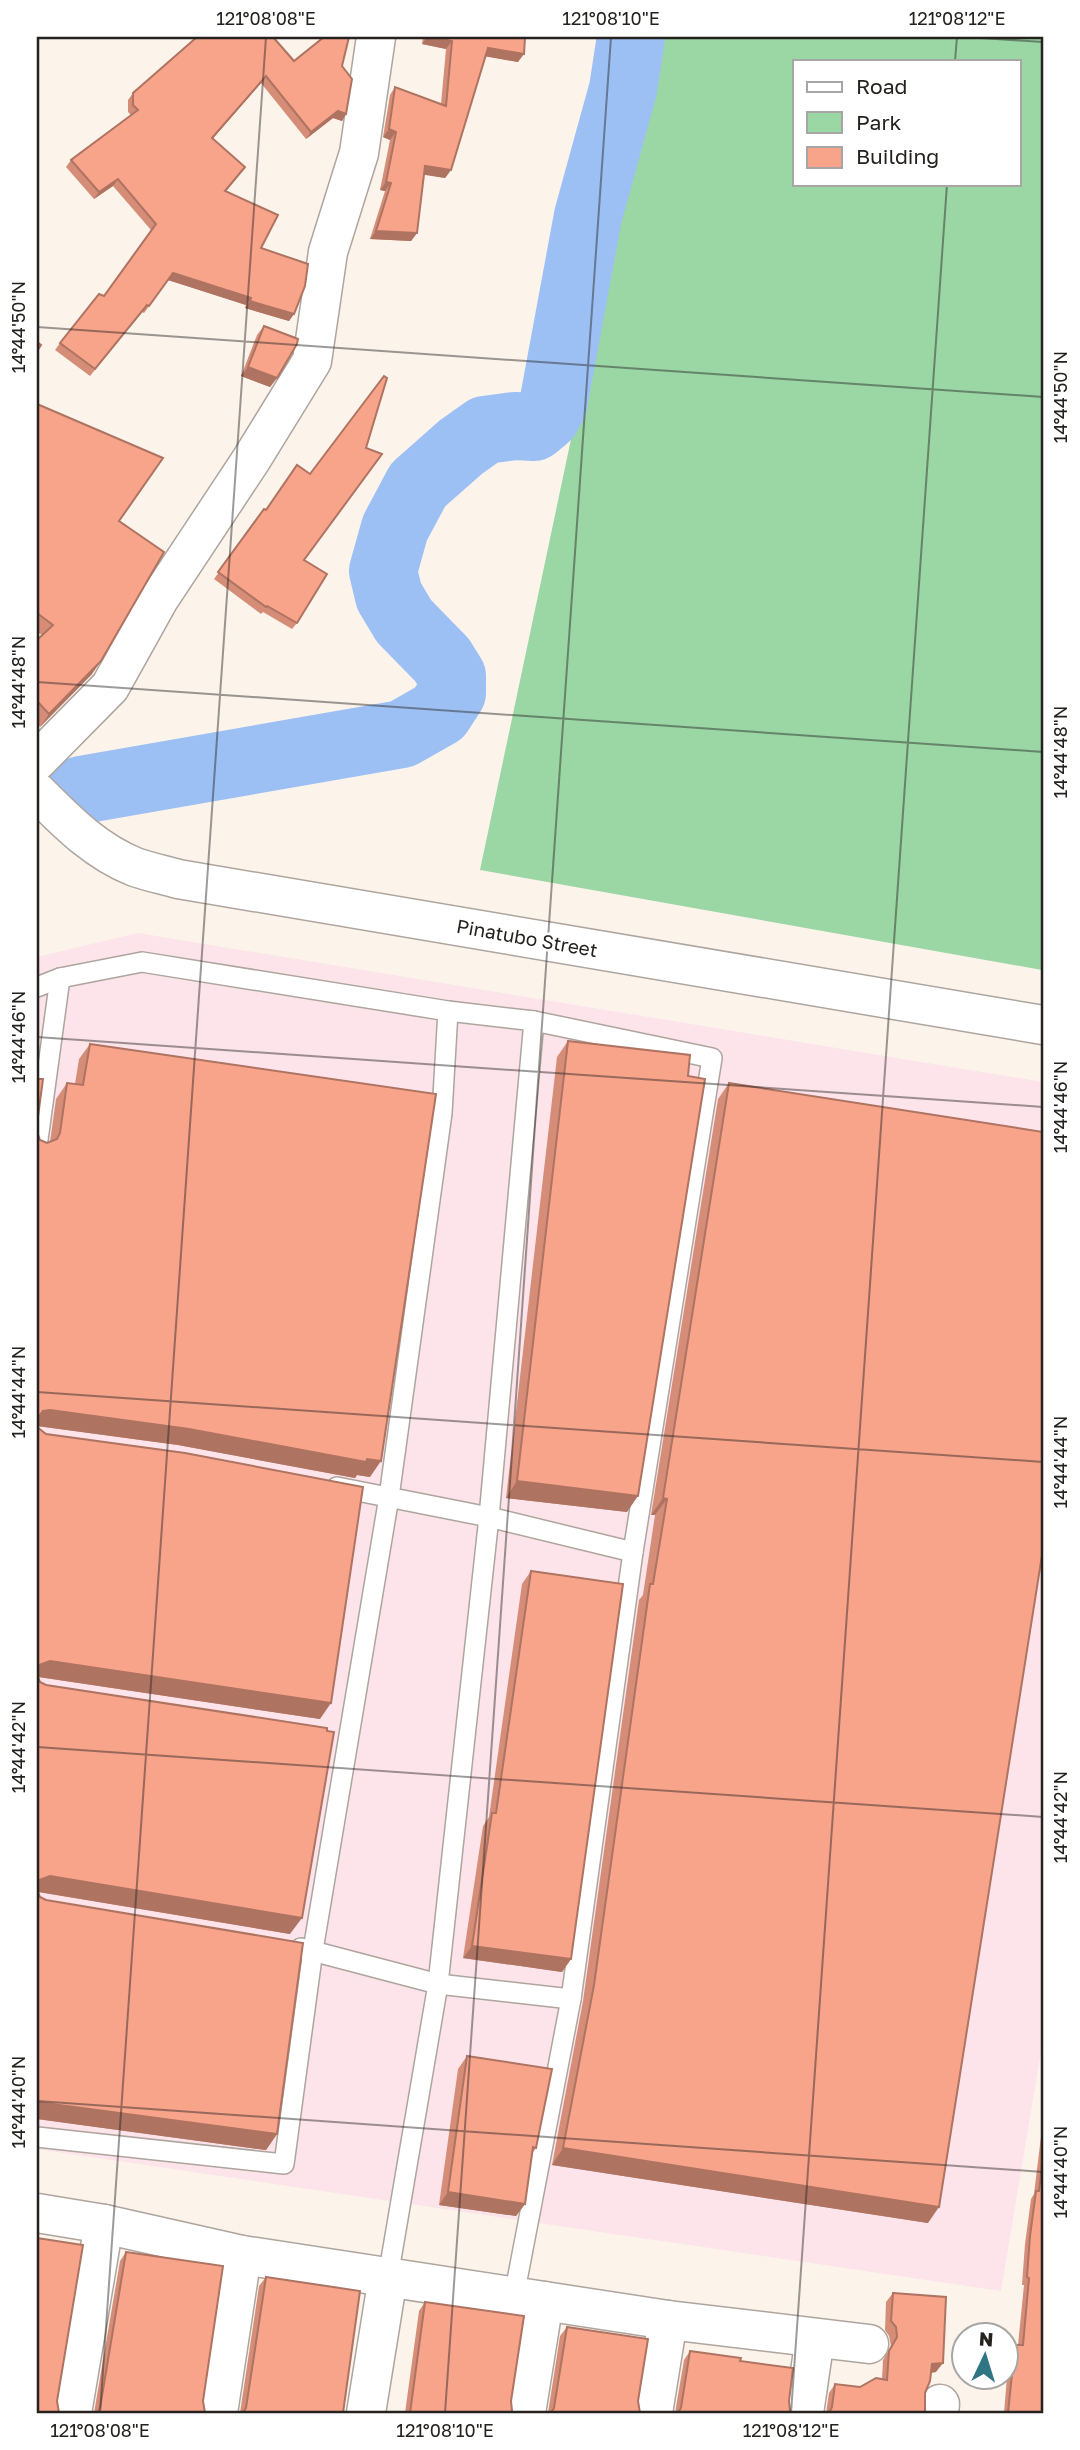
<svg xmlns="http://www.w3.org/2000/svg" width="1080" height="2450" viewBox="0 0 1080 2450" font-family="'Golos Text',sans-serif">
<rect width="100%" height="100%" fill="#fcf3eb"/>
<!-- industrial -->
<path fill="#fde3ea" d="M138,933L1043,1082V2040L1001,2291L37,2149V957Z"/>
<!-- green -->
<path fill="#9bd6a5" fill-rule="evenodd" d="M656,37H1043L1042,970L480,870ZM795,61H1019V184H795Z"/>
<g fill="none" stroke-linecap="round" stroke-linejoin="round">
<!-- river -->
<path stroke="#9cc0f4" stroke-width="68" d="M81,790L402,734L439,713L452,693V676L442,660L404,621L389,596L383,571L395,528L418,485L461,447L485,430L515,426L534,427L546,417L553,405L588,216L623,89L631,37"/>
<!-- service casing -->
<g stroke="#ada59e" stroke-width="22">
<g id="service">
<path d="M37,987L60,978L142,962L448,1011L534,1021L712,1058L633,1552L571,1999L514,2296"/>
<path d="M37,1147L60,978"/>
<path d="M337,1487L489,1517L633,1552"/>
<path d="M301,1948L438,1984L571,1999"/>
<path d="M37,2137L284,2164L313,1950L389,1497L442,1113L448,1011"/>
<path d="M388,2277L438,1984L489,1517L534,1021"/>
</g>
</g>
<!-- minor casing -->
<g stroke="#ada59e" stroke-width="41">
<g id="minor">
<path d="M37,761L110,687L159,599L251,460L312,361L328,252L359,153L376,37"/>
<path d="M37,2213L104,2224L242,2255L668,2320L869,2344"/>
<path d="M72,2413L104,2224"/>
<path d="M218,2413L242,2255"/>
<path d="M366,2413L388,2277"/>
<path d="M526,2413L544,2301"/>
<path d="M653,2413L668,2320"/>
<path d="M804,2413L815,2338"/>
<path d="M939,2413L940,2404"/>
</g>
</g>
<!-- tertiary casing -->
<g stroke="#ada59e" stroke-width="41">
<path id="tertiary" d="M37,792C67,822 95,851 135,867C149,872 164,875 178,879L1043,1025"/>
</g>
<!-- service -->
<use href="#service" stroke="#fff" stroke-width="19"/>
<!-- minor -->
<use href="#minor" stroke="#fff" stroke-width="38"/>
<!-- tertiary -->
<use href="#tertiary" stroke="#fff" stroke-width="38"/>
</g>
<!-- wall -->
<g fill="#d58d78">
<path d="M423,37H525L518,62L486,56L451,170L445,178L424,174L417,233L411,241L370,239L385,191L380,190L390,140L383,137L390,95L395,87L441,104L446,49L422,44Z"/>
<path d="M294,61L342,66L346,114L342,121L333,118L306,139L261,83L213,138L245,167L225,191L261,248L294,314L289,321L245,308L246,305L168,280L144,313L142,312L90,376L55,350L60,343L104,296L151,230L113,186L94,199L66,167L71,160L131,115L128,112V100L133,93Z"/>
<path d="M264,326L277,378L270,387L241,376L257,335Z"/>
<path d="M37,404L119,521L92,674L40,727L37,723V640L42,635L37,632Z"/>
<path d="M264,509L305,560L297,623L292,629L263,612L261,614L214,579Z"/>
<path d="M568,1041L627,1512L506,1498L557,1057Z"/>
<path d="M90,1044L370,1477L357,1475L355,1478L178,1445L37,1426L320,1719L38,1677L40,1682L290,1934L38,1892L40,1897L277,2134L266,2150L37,2119V1132L40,1140L47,1143L50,1142L56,1099L67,1083L75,1084L79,1059Z"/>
<path d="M729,1083L928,2223L552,2165L583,2001L639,1600L643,1595L655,1515H651L718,1099Z"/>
<path d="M531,1571L571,1959L562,1972L463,1958L483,1826L489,1817L522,1584Z"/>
<path d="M467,2056L536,2148L531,2155L525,2204L516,2216L439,2205L458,2069Z"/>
<path d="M1043,2120V2413H1004L1009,2353L1015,2345H1018L1024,2285H1022L1025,2244L1031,2199L1034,2194Z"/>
<path d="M126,2252L203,2401L205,2413H94L120,2261Z"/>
<path d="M266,2277L343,2413H240L259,2286Z"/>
<path d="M893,2293L936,2372L931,2373L925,2393V2413H826L829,2393L835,2384L860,2387L882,2379L883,2360L891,2346L889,2336L885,2330L886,2302Z"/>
<path d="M425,2302L511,2401L512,2411L513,2413H405L419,2311Z"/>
<path d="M567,2327L638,2401L640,2413H548L560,2336Z"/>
<path d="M690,2351L740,2361L789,2401L790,2411L791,2413H675L684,2360Z"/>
</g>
<!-- shaded-wall -->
<g fill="#ae7361">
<path d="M427,37L452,41L446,49L422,44Z"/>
<path d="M488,48L524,54L518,62L483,56Z"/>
<path d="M266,76L261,83L207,145L212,138Z"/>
<path d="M338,111L346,114L342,121L333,118L306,139L311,132Z"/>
<path d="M389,129L396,132L390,140L383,137Z"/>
<path d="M425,166L451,170L445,178L419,174Z"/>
<path d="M118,179L113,186L94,199L99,192Z"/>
<path d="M386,182L391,183L385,191L380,190Z"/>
<path d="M376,231L417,233L411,241L370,239Z"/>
<path d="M173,273L251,298L246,305L168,280L144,313Z"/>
<path d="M250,301L294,314L289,321L245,308Z"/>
<path d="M248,367L277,378L270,387L241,376Z"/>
<path d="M101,661L92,674L40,727L49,714Z"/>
<path d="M50,1410L189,1429L381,1461L370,1477L357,1475L355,1478L178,1445L37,1426V1419L43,1411Z"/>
<path d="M517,1481L638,1496L627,1512L506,1498Z"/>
<path d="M663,1498L667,1499L655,1515H651Z"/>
<path d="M50,1661L331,1703L320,1719L39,1677L37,1678V1668L39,1665Z"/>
<path d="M50,1876L302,1918L290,1934L39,1892L37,1893V1883L39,1880Z"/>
<path d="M472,1946L571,1959L562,1972L463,1958Z"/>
<path d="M37,2102L277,2134L266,2150L37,2119Z"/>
<path d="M563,2148L939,2207L928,2223L552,2165Z"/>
<path d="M448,2192L525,2204L516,2216L439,2205Z"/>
<path d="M943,2363L936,2372L926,2373L932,2364Z"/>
</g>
<!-- building -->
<g fill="#f8a48b" stroke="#ae7361" stroke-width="2">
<path d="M197,37H273L294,61L324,37H349L342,66L352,79L346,114L338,111L311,132L266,76L212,138L245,167L225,191L278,215L261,248L308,264L305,286L294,314L250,301L251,298L173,273L149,306L147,305L95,369L60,343L99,294L104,296L156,224L118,179L99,192L71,160L138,110L133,105V93Z"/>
<path d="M430,37H525L524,54L488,48L451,170L425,166L417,233L376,231L391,183L386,182L396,132L389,129L395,87L446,106L452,41Z"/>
<path d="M264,326L298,339L297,344L277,378L248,367Z"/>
<path d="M37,342L41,345L37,351Z"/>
<path d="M384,376L387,378L366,448L382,454L304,560L327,574L297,623L267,606L266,607L218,572L264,509L266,510L297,465L310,474Z"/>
<path d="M37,404L163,458L119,521L164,552L101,661L49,714L37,701V640L53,625L37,613Z"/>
<path d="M568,1041L690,1055L688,1076L705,1079L638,1496L517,1481Z"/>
<path d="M90,1044L436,1094L381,1461L367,1459L366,1462L189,1429L50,1410L43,1411L37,1419V1132L40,1140L47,1143L57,1139L60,1133L67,1083L83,1085Z"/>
<path d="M37,1079H43L37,1124Z"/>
<path d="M729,1083L1043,1132V1549L939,2207L563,2148L594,1985L650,1584H653L667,1499L663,1498Z"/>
<path d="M37,1425V1427L46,1434L185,1453L363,1487L331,1703L50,1661L39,1665L37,1670Z"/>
<path d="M531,1571L623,1584L571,1959L472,1946L492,1813H496Z"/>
<path d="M37,1674L40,1682L46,1685L327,1728V1731L334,1732L302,1918L50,1876L39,1880L37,1885Z"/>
<path d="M37,1889L40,1897L46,1900L303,1943L277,2134L37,2102Z"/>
<path d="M467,2056L552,2069L536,2148L533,2147L525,2204L448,2192Z"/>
<path d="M1043,2156V2413H1008L1015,2345H1023L1029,2278L1027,2277L1030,2236L1036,2191H1039Z"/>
<path d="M37,2238L83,2245L57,2401L59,2413H37Z"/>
<path d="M126,2252L223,2266L203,2401L205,2413H97L100,2408Z"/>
<path d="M266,2277L360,2291L343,2413H243L246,2408Z"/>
<path d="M893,2293L946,2297L943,2363L932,2364L930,2381L925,2393V2413H829L832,2407L835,2384L860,2387L876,2378L887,2380L889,2351L897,2337L896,2327L891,2321Z"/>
<path d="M425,2302L524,2316L511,2401L512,2411L513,2413H410Z"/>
<path d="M567,2327L648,2339L638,2401L640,2413H551L554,2408Z"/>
<path d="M690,2351L741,2358L740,2361L793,2368L789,2401L790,2411L791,2413H678L681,2408Z"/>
</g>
<!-- ticks -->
<path fill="none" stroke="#24211e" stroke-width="2" stroke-opacity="0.45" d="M966,37L1043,42M955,61L957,37M37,327L1043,397M37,682L1043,752M37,1037L1043,1107M37,1392L1043,1462M37,1747L1043,1817M37,2101L1043,2172M100,2413L266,37M445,2413L611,37M791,2413L947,184"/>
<g text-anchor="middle" stroke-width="5" stroke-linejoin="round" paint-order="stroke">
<!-- street labels -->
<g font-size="19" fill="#24211e" stroke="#fff">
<text transform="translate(527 938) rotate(10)" y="7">Pinatubo Street</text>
</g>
</g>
<!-- border -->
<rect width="1080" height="2450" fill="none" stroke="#ffffff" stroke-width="77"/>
<!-- legend -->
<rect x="793" y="60" width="228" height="126" fill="#ffffff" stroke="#a7a6a5" stroke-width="2"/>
<rect x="807" y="82" width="35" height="10" fill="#ffffff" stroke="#a7a6a5" stroke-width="2"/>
<text x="856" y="94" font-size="21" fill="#24211e">Road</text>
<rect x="807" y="112" width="35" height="21" fill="#9bd6a5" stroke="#a7a6a5" stroke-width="2"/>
<text x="856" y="130" font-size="21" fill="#24211e">Park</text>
<rect x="807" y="147" width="35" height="21" fill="#f8a48b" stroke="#a7a6a5" stroke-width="2"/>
<text x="856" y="164" font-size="21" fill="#24211e">Building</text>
<!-- north arrow -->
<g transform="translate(985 2356) rotate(4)"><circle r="33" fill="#ffffff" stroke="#a7a6a5" stroke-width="2"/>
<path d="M0-5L12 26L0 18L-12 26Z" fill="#307583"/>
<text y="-10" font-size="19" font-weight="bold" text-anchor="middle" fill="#24211e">N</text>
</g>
<rect x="38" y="38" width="1004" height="2374" fill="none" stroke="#24211e" stroke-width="2.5"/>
<g font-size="18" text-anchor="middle" fill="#24211e">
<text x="266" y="25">121°08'08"E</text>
<text x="611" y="25">121°08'10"E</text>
<text x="957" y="25">121°08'12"E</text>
<text transform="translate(19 327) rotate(-90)" y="6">14°44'50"N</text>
<text transform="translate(1061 397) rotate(-90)" y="6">14°44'50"N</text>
<text transform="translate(19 682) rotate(-90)" y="6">14°44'48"N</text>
<text transform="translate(1061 752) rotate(-90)" y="6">14°44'48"N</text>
<text transform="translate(19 1037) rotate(-90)" y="6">14°44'46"N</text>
<text transform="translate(1061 1107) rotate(-90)" y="6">14°44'46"N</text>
<text transform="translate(19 1392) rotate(-90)" y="6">14°44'44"N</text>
<text transform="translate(1061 1462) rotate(-90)" y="6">14°44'44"N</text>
<text transform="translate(19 1747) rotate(-90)" y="6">14°44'42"N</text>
<text transform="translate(1061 1817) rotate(-90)" y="6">14°44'42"N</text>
<text transform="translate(19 2102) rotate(-90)" y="6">14°44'40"N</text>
<text transform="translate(1061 2172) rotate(-90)" y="6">14°44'40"N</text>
<text x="100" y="2437">121°08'08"E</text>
<text x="445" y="2437">121°08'10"E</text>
<text x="791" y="2437">121°08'12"E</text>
</g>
</svg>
